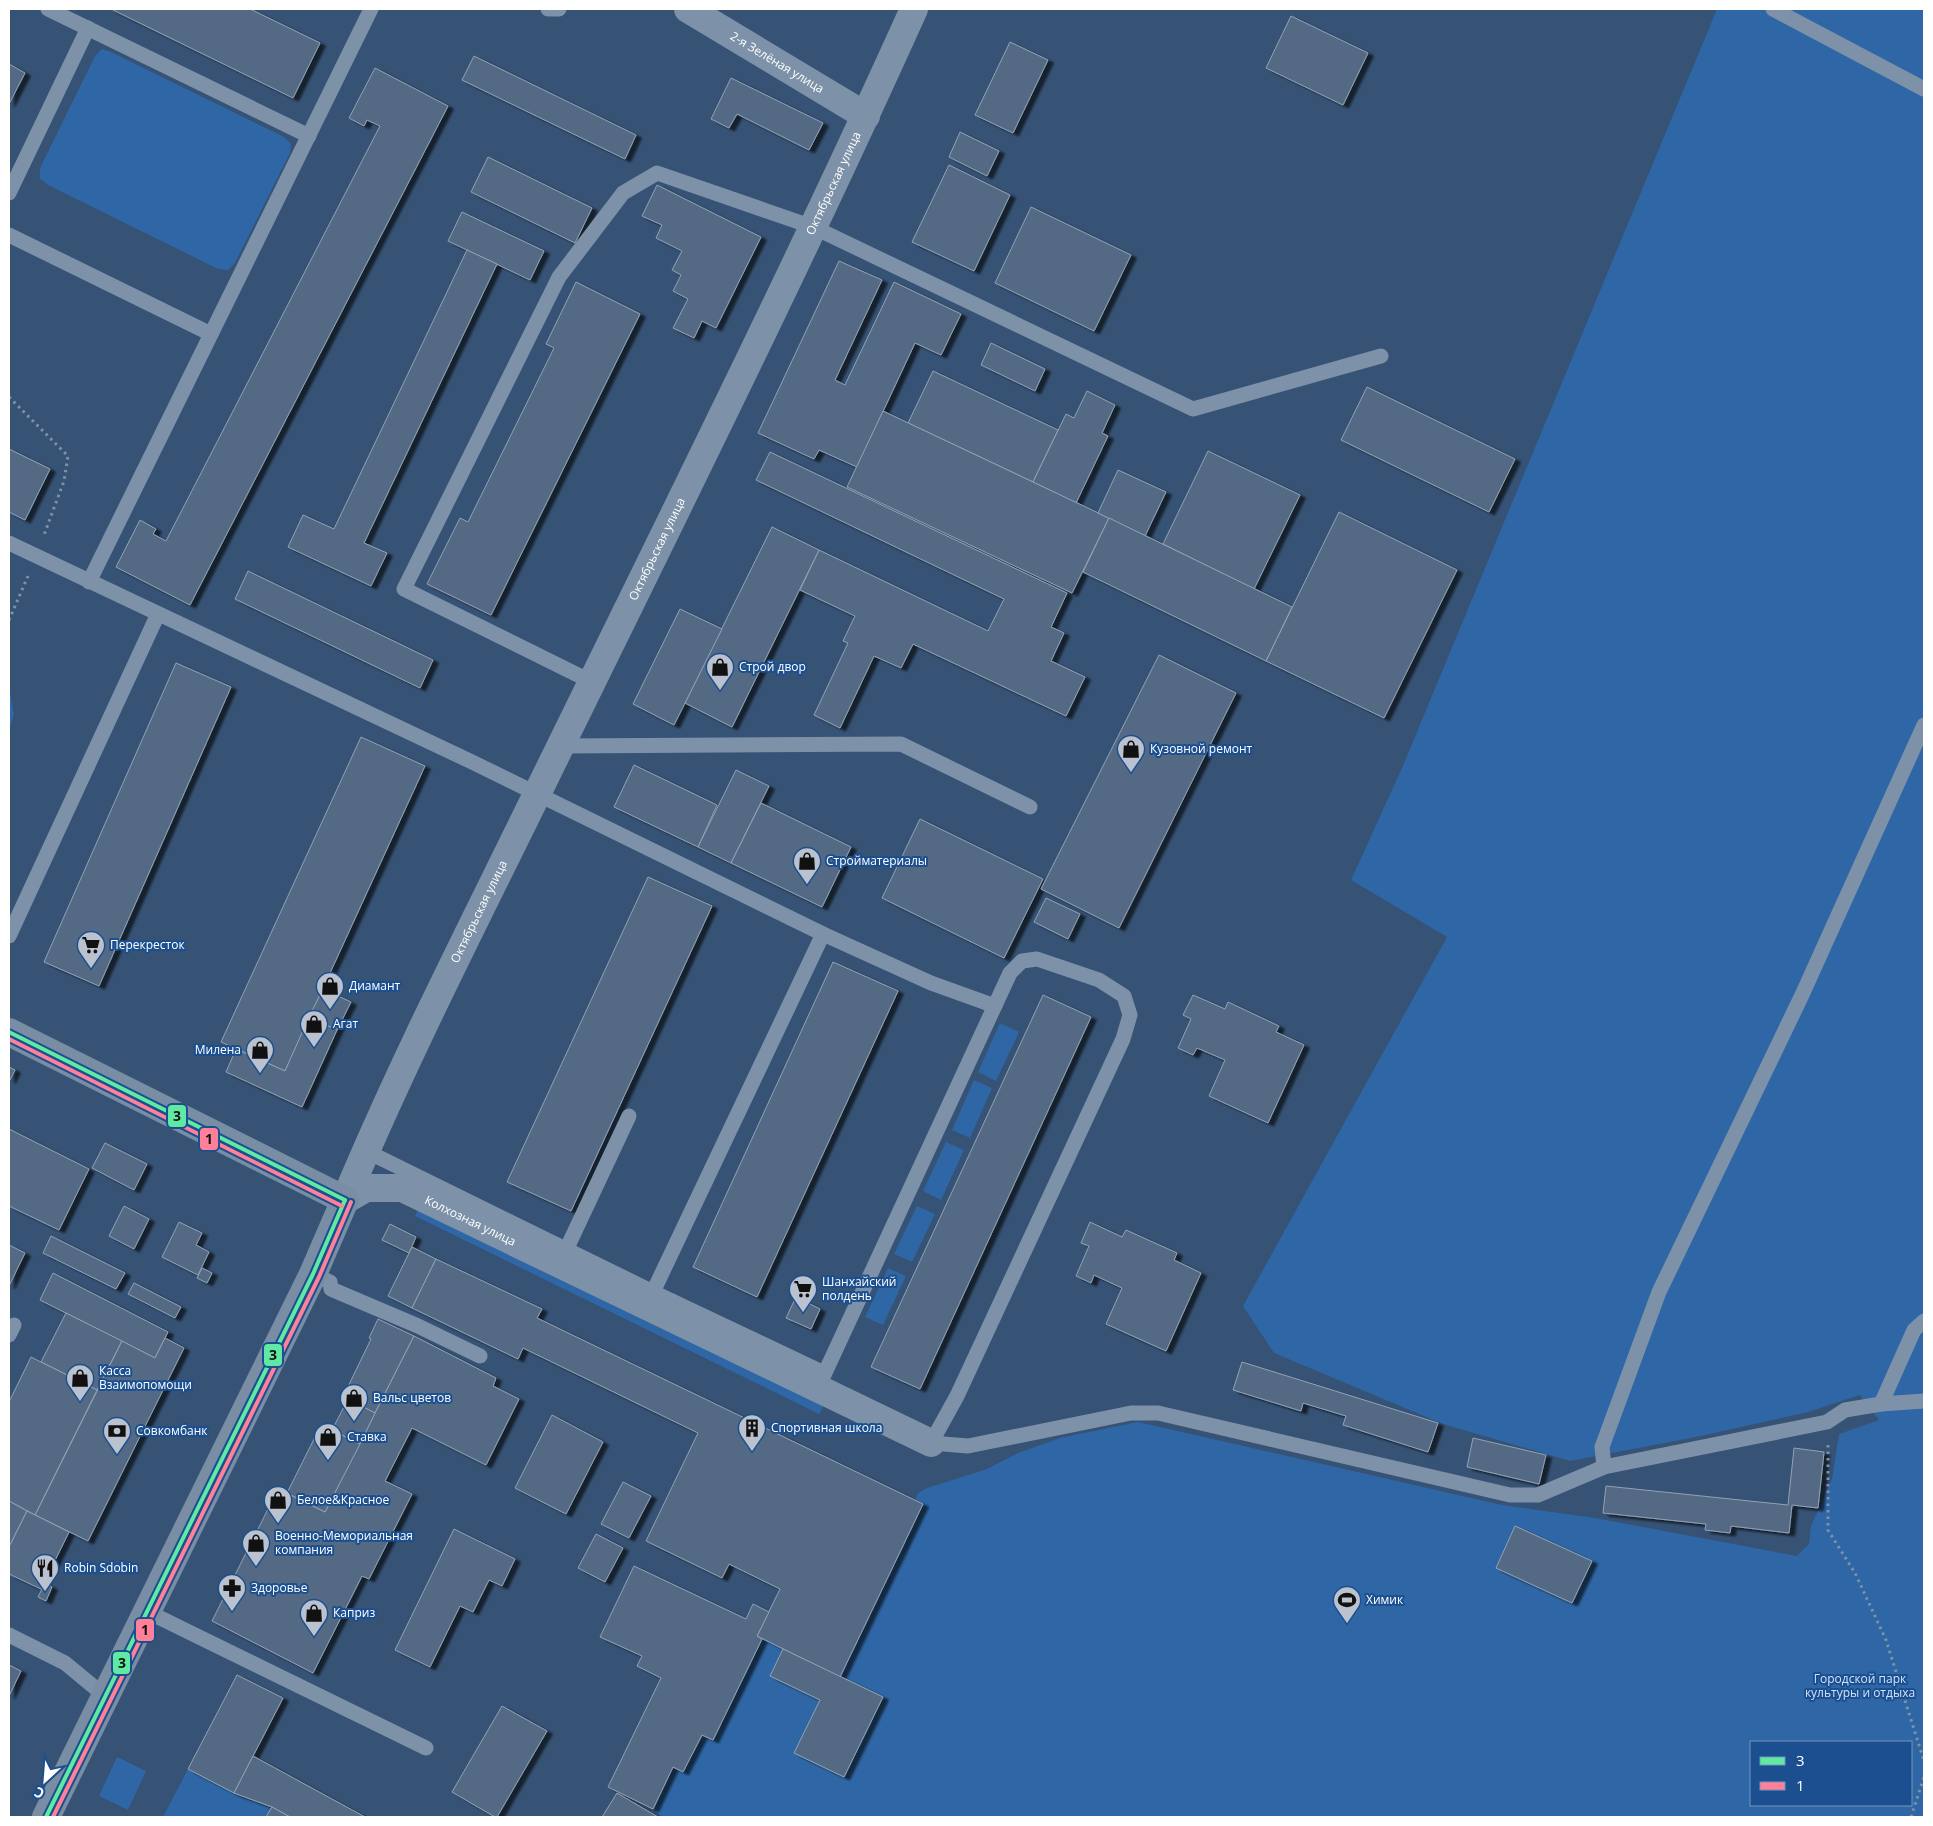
<svg xmlns="http://www.w3.org/2000/svg" width="1933" height="1826" viewBox="0 0 1933 1826" font-family="'Open Sans',sans-serif">
<defs>
<filter id="shadow"><feDropShadow dx="5.5" dy="3" stdDeviation="1" flood-color="#0009"/></filter>
</defs>
<rect width="100%" height="100%" fill="#365274"/>
<!-- green -->
<g fill="#2f66a5" fill-rule="evenodd">
<path d="M1717,9H1924V1817H662L653,1809L673,1767L683,1772L702,1735L713,1740L762,1639L783,1649L770,1676L820,1700L795,1753L844,1777L883,1698L840,1677L923,1504L915,1500L918,1493L927,1488L987,1469L1018,1453L1060,1438L1138,1422L1502,1505L1595,1518L1797,1556L1809,1544L1811,1526L1832,1479L1839,1434L1879,1420L1860,1395L1808,1412L1701,1436L1570,1461L1443,1424L1274,1353L1243,1306L1447,937L1351,880L1402,768ZM1752,1742H1912V1805H1752Z"/>
<path d="M102,49L111,52L284,137L291,144L290,153L235,263L228,270L218,269L48,185L40,179V168L95,56Z"/>
<path d="M9,686L14,715L9,730Z"/>
<path d="M1000,1023L1019,1032L996,1081L978,1072Z"/>
<path d="M974,1080L992,1088L970,1138L952,1130Z"/>
<path d="M946,1142L964,1150L941,1200L923,1191Z"/>
<path d="M420,1206L826,1402L819,1414L415,1216Z"/>
<path d="M917,1206L935,1214L912,1262L894,1254Z"/>
<path d="M888,1268L906,1276L883,1325L865,1317Z"/>
<path d="M117,1757L146,1771L128,1810L99,1796Z"/>
<path d="M188,1769L234,1793L272,1807L290,1817H163Z"/>
</g>
<!-- building -->
<g fill="#526984" stroke="#92a2b6" filter="url(#shadow)">
<path d="M111,9H250L320,43L293,98Z"/>
<path d="M1291,16L1368,53L1343,105L1266,68Z"/>
<path d="M1010,42L1048,60L1013,133L975,115Z"/>
<path d="M474,56L636,135L625,159L462,80Z"/>
<path d="M9,64L25,73L9,104Z"/>
<path d="M375,68L448,106L190,605L116,567L140,520L156,529L153,534L166,541L380,126L367,120L364,126L349,118Z"/>
<path d="M731,78L823,123L809,150L737,114L729,128L711,119Z"/>
<path d="M960,132L999,151L987,176L949,157Z"/>
<path d="M488,157L592,208L575,243L471,192Z"/>
<path d="M949,165L1010,195L974,271L912,242Z"/>
<path d="M657,185L761,237L716,328L702,321L694,338L673,328L688,299L673,291L681,275L672,270L682,251L656,238L662,225L642,216Z"/>
<path d="M1031,207L1131,255L1094,331L995,283Z"/>
<path d="M462,212L544,251L530,280L448,241Z"/>
<path d="M467,250L497,264L364,543L387,553L371,586L288,547L303,515L334,529Z"/>
<path d="M839,261L882,280L835,380L845,385L894,282L961,314L941,355L915,343L857,467L819,450L814,459L758,433Z"/>
<path d="M576,282L640,314L491,615L427,584L460,518L468,522L554,348L546,344Z"/>
<path d="M991,343L1045,369L1035,391L981,365Z"/>
<path d="M933,371L1058,430L1033,482L908,423Z"/>
<path d="M1367,387L1515,459L1489,512L1341,440Z"/>
<path d="M1087,391L1115,405L1102,433L1108,436L1076,503L1033,482L1066,414L1074,418Z"/>
<path d="M883,411L1109,518L1072,593L847,487Z"/>
<path d="M9,449L50,469L25,520L9,512Z"/>
<path d="M1208,451L1300,495L1254,589L1163,544Z"/>
<path d="M770,452L1067,593L1051,627L1064,633L1051,661L1085,677L1066,716L913,644L901,668L874,656L840,728L814,715L848,643L843,641L855,616L800,590L819,550L988,631L1004,599L756,480Z"/>
<path d="M1118,470L1166,492L1145,536L1098,513Z"/>
<path d="M1339,512L1457,570L1384,718L1266,661Z"/>
<path d="M1109,518L1292,607L1266,661L1083,572Z"/>
<path d="M772,527L819,550L732,727L685,703Z"/>
<path d="M248,571L433,660L420,688L235,599Z"/>
<path d="M680,609L722,629L674,725L633,704Z"/>
<path d="M1159,655L1236,693L1119,928L1041,889Z"/>
<path d="M176,663L231,687L99,986L44,962Z"/>
<path d="M361,737L425,766L285,1071L221,1042Z"/>
<path d="M634,765L717,805L698,847L614,807Z"/>
<path d="M736,770L769,786L731,863L698,847Z"/>
<path d="M761,803L851,847L822,907L731,863Z"/>
<path d="M920,819L1043,879L1004,958L882,898Z"/>
<path d="M648,877L712,906L571,1211L507,1182Z"/>
<path d="M1046,898L1080,914L1068,939L1034,922Z"/>
<path d="M833,962L898,991L757,1297L693,1267Z"/>
<path d="M323,989L351,1002L337,1030L309,1017Z"/>
<path d="M1043,995L1091,1017L920,1389L871,1367Z"/>
<path d="M1193,995L1225,1009L1228,1002L1279,1026L1276,1032L1304,1045L1268,1123L1209,1096L1225,1060L1197,1048L1193,1055L1178,1048L1191,1019L1183,1015Z"/>
<path d="M309,1017L337,1030L302,1107L226,1072L236,1049L285,1071Z"/>
<path d="M9,1067L15,1070L10,1080H9Z"/>
<path d="M9,1129L89,1169L59,1230L9,1206Z"/>
<path d="M105,1143L147,1164L134,1190L92,1168Z"/>
<path d="M124,1206L149,1219L134,1249L109,1236Z"/>
<path d="M179,1222L202,1233L196,1245L209,1252L198,1275L162,1257Z"/>
<path d="M1090,1222L1122,1237L1126,1230L1177,1253L1174,1260L1201,1273L1166,1351L1106,1324L1122,1288L1094,1275L1091,1283L1076,1276L1089,1246L1081,1243Z"/>
<path d="M390,1224L416,1237L409,1253L382,1240Z"/>
<path d="M51,1236L125,1273L116,1289L43,1253Z"/>
<path d="M9,1245L25,1253L9,1286Z"/>
<path d="M412,1247L436,1259L412,1308L388,1296Z"/>
<path d="M436,1259L542,1309L537,1318L923,1504L840,1677L757,1636L780,1589L729,1564L722,1578L646,1541L698,1433L523,1348L518,1359L412,1308Z"/>
<path d="M202,1268L212,1273L207,1283L197,1278Z"/>
<path d="M53,1273L168,1332L155,1358L40,1300Z"/>
<path d="M134,1283L181,1307L175,1318L128,1294Z"/>
<path d="M796,1297L820,1309L811,1329L786,1318Z"/>
<path d="M66,1313L122,1341L97,1390L41,1362Z"/>
<path d="M378,1319L414,1336L375,1413L343,1397L371,1339L369,1338Z"/>
<path d="M414,1336L496,1378L493,1386L519,1399L486,1465L412,1428L385,1481L412,1494L369,1579L362,1576L313,1673L212,1621L278,1489L325,1512Z"/>
<path d="M165,1338L184,1348L88,1541L35,1515L122,1341L155,1358Z"/>
<path d="M31,1357L97,1390L35,1515L9,1501V1402Z"/>
<path d="M1242,1362L1438,1423L1428,1452L1343,1425L1346,1416L1303,1403L1301,1411L1233,1390Z"/>
<path d="M348,1399L375,1413L360,1444L332,1430Z"/>
<path d="M552,1415L603,1442L566,1514L515,1488Z"/>
<path d="M321,1425L360,1444L325,1512L287,1493Z"/>
<path d="M1473,1438L1546,1455L1539,1484L1467,1467Z"/>
<path d="M1794,1448L1824,1452L1818,1508L1792,1505L1789,1533L1731,1526L1730,1533L1705,1530L1706,1524L1603,1513L1606,1486L1788,1505Z"/>
<path d="M623,1482L651,1496L629,1538L601,1524Z"/>
<path d="M9,1501L27,1511L9,1547Z"/>
<path d="M27,1511L69,1532L41,1589L9,1574V1547Z"/>
<path d="M1515,1526L1592,1561L1572,1603L1496,1568Z"/>
<path d="M454,1529L515,1559L502,1586L489,1580L473,1612L460,1606L430,1667L395,1650Z"/>
<path d="M596,1534L623,1548L605,1582L578,1568Z"/>
<path d="M634,1566L746,1619L753,1604L769,1612L757,1636L762,1639L713,1740L702,1735L683,1772L673,1767L653,1809L608,1787L661,1678L637,1666L642,1656L600,1637Z"/>
<path d="M45,1583L52,1587L46,1601L38,1597Z"/>
<path d="M783,1649L883,1697L844,1777L794,1753L820,1700L770,1676Z"/>
<path d="M9,1665L21,1671L9,1696Z"/>
<path d="M237,1675L283,1698L234,1793L188,1769Z"/>
<path d="M502,1706L547,1731L497,1817H495L452,1792Z"/>
<path d="M253,1756L365,1817H290L272,1807L234,1793Z"/>
<path d="M617,1793L658,1817H602Z"/>
<path d="M272,1807L290,1817H266Z"/>
</g>
<g fill="none" stroke-linecap="round" stroke-linejoin="round">
<!-- path -->
<g stroke="#7d92a8" stroke-width="3" stroke-dasharray="2.5 4" stroke-linecap="butt">
<path d="M9,397L68,456L64,481L44,535"/>
<path d="M9,620L28,576"/>
<path d="M1828,1445V1530L1855,1573L1886,1640L1924,1761"/>
<path d="M1911,1817L1924,1777"/>
</g>
<!-- lane -->
<g stroke="#7d92a8" stroke-width="15">
<path d="M48,9L309,136"/>
<path d="M548,9H559"/>
<path d="M1773,9L1924,89"/>
<path d="M9,193L88,28"/>
<path d="M9,235L211,334"/>
<path d="M9,543L472,762L823,934L931,983L995,1006"/>
<path d="M89,582L371,9"/>
<path d="M592,682L404,589L559,277L623,193L657,173L813,227L1193,409L1381,356"/>
<path d="M561,746L901,744L1030,807"/>
<path d="M9,936L158,614"/>
<path d="M366,1151L653,1292L823,934"/>
<path d="M567,1248L629,1116"/>
<path d="M313,1274L330,1282L331,1289L418,1326L480,1356"/>
<path d="M653,1292L824,1373"/>
<path d="M9,1335L14,1325"/>
<path d="M817,1390L1010,973L1022,961L1037,959L1099,980L1124,996L1130,1015L1123,1039L957,1396L931,1443L968,1446L1131,1413H1158L1510,1495H1538L1604,1467L1827,1422L1845,1410L1881,1404L1924,1401"/>
<path d="M1881,1404L1914,1330L1924,1321"/>
<path d="M1604,1467L1602,1447L1659,1292L1802,995L1924,725"/>
<path d="M146,1611L426,1748"/>
<path d="M9,1635L65,1663L105,1696"/>
</g>
<!-- street -->
<g stroke="#7d92a8" stroke-width="28">
<path id="s1" d="M688,9L866,116"/>
<path id="s2" d="M345,1200C403,1061 472,927 538,792C665,532 795,273 914,9"/>
<path id="s3" d="M345,1200L366,1188H402L931,1443"/>
</g>
<!-- secondary -->
<path stroke="#798da4" stroke-width="28" d="M9,1032L345,1200L313,1274L46,1817"/>
<!-- bus-1 casing -->
<g stroke="#1b4f8f" stroke-width="8">
<g id="bus-1">
<path d="M9,1032L345,1200"/>
<path d="M46,1817L313,1274L345,1200"/>
</g>
</g>
<!-- bus-2 casing -->
<g stroke="#1b4f8f" stroke-width="8">
<g id="bus-2">
<path d="M9,1039L342,1206"/>
<path d="M53,1817L319,1277L351,1202"/>
</g>
</g>
<!-- bus-1 -->
<use href="#bus-1" stroke="#60e9a3" stroke-width="4"/>
<!-- bus-2 -->
<use href="#bus-2" stroke="#ff8098" stroke-width="4"/>
</g>
<!-- icons -->
<defs>
<g id="shop-pin" transform="scale(1.4375)"><path d="M0 17L-7.5 6A9.5 9.5 0 1 1 7.5 6Z" fill="#b9c2ce" stroke="#1b4f8f"/><path d="M-5-2.5h2.3a2.7 3.5 0 0 1 5.4 0H5L5.5 6h-11ZM-1.5-2.5h3a1.5 2.3 0 0 0-3 0Z" fill="#111"/></g>
<g id="supermarket-pin" transform="scale(1.4375)"><path d="M0 17L-7.5 6A9.5 9.5 0 1 1 7.5 6Z" fill="#b9c2ce" stroke="#1b4f8f"/><path d="M-6-5.5h2.5l.6 2H6L4.5 2H-2.5L-4.4-4H-6ZM-1.5 3.2a1.3 1.3 0 1 0 .1 0ZM3 3.2a1.3 1.3 0 1 0 .1 0Z" fill="#111"/></g>
<g id="building-pin" transform="scale(1.4375)"><path d="M0 17L-7.5 6A9.5 9.5 0 1 1 7.5 6Z" fill="#b9c2ce" stroke="#1b4f8f"/><path d="M-4-6H4V6H1V3H-1V6H-4ZM-2.5-4.3h1.7v1.8h-1.7ZM.8-4.3h1.7v1.8H.8ZM-2.5-1h1.7V.8h-1.7ZM.8-1h1.7V.8H.8Z" fill="#111"/></g>
<g id="bank-pin" transform="scale(1.4375)"><path d="M0 17L-7.5 6A9.5 9.5 0 1 1 7.5 6Z" fill="#b9c2ce" stroke="#1b4f8f"/><path d="M-6-4H6V4H-6ZM0-2.3a2.3 2.3 0 1 0 0 4.6a2.3 2.3 0 1 0 0-4.6Z" fill="#111"/></g>
<g id="restaurant-pin" transform="scale(1.4375)"><path d="M0 17L-7.5 6A9.5 9.5 0 1 1 7.5 6Z" fill="#b9c2ce" stroke="#1b4f8f"/><path d="M-5-6h1v4h1v-4h1v4h1v-4h1v5L-1.5 .5V6h-2V.5L-5-1ZM5-6V6H3V1.5H1.5Q1.5-4 5-6Z" fill="#111"/></g>
<g id="pharmacy-pin" transform="scale(1.4375)"><path d="M0 17L-7.5 6A9.5 9.5 0 1 1 7.5 6Z" fill="#b9c2ce" stroke="#1b4f8f"/><path d="M-2-6h4v4h4v4h-4v4h-4v-4h-4v-4h4Z" fill="#111"/></g>
<g id="stadium-pin" transform="scale(1.4375)"><path d="M0 17L-7.5 6A9.5 9.5 0 1 1 7.5 6Z" fill="#b9c2ce" stroke="#1b4f8f"/><path d="M0-5a6.5 5 0 1 0 0 10a6.5 5 0 1 0 0-10ZM-3.5-1.8h7v3.6h-7Z" fill="#111"/></g>
</defs>
<g fill-rule="evenodd">
<use href="#shop-pin" x="720" y="667"/>
<use href="#shop-pin" x="1131" y="749"/>
<use href="#shop-pin" x="807" y="861"/>
<use href="#supermarket-pin" x="91" y="945"/>
<use href="#shop-pin" x="330" y="986"/>
<use href="#shop-pin" x="314" y="1024"/>
<use href="#shop-pin" x="260" y="1050"/>
<use href="#supermarket-pin" x="803" y="1289"/>
<use href="#shop-pin" x="80" y="1378"/>
<use href="#shop-pin" x="354" y="1398"/>
<use href="#building-pin" x="752" y="1428"/>
<use href="#bank-pin" x="117" y="1431"/>
<use href="#shop-pin" x="328" y="1437"/>
<use href="#shop-pin" x="278" y="1500"/>
<use href="#shop-pin" x="256" y="1543"/>
<use href="#restaurant-pin" x="45" y="1568"/>
<use href="#pharmacy-pin" x="232" y="1588"/>
<use href="#stadium-pin" x="1347" y="1600"/>
<use href="#shop-pin" x="314" y="1613"/>
</g>
<g text-anchor="middle" stroke-width="4" stroke-linejoin="round" paint-order="stroke">
<!-- street labels -->
<g font-size="12" fill="#fff" stroke="#1b4f8f">
<text dy="4" stroke="none"><textPath href="#s1" startOffset="104">2-я Зелёная улица</textPath></text>
<text dy="4" stroke="none"><textPath href="#s2" startOffset="1128">Октябрьская улица</textPath></text>
<text dy="4" stroke="none"><textPath href="#s2" startOffset="722">Октябрьская улица</textPath></text>
<text dy="4" stroke="none"><textPath href="#s2" startOffset="318">Октябрьская улица</textPath></text>
<text dy="4" stroke="none"><textPath href="#s3" startOffset="136">Колхозная улица</textPath></text>
</g>
<!-- poi labels -->
<g font-size="12" fill="#fff" stroke="#1b4f8f" text-anchor="start">
<text x="739" y="671">Строй двор</text>
<text x="1150" y="753">Кузовной ремонт</text>
<text x="826" y="865">Стройматериалы</text>
<text x="110" y="949">Перекресток</text>
<text x="349" y="990">Диамант</text>
<text x="333" y="1028">Агат</text>
<text x="241" y="1054" text-anchor="end">Милена</text>
<text x="822" y="1286">Шанхайский<tspan x="822" dy="14">полдень</tspan></text>
<text x="99" y="1375">Касса<tspan x="99" dy="14">Взаимопомощи</tspan></text>
<text x="373" y="1402">Вальс цветов</text>
<text x="771" y="1432">Спортивная школа</text>
<text x="136" y="1435">Совкомбанк</text>
<text x="347" y="1441">Ставка</text>
<text x="297" y="1504">Белое&amp;Красное</text>
<text x="275" y="1540">Военно-Мемориальная<tspan x="275" dy="14">компания</tspan></text>
<text x="64" y="1572">Robin Sdobin</text>
<text x="251" y="1592">Здоровье</text>
<text x="1366" y="1604">Химик</text>
<text x="333" y="1617">Каприз</text>
</g>
<!-- park labels -->
<g font-size="12" fill="#cfe3fa" stroke="#1b4f8f">
<text x="1860" y="1683">Городской парк<tspan x="1860" dy="14">культуры и отдыха</tspan></text>
</g>
</g>
<g stroke="#1b4f8f" stroke-width="2">
<rect x="167" y="1104" width="20" height="24" rx="5" fill="#60e9a3"/>
<rect x="199" y="1127" width="20" height="24" rx="5" fill="#ff8098"/>
<rect x="263" y="1343" width="20" height="24" rx="5" fill="#60e9a3"/>
<rect x="135" y="1618" width="20" height="24" rx="5" fill="#ff8098"/>
<rect x="112" y="1651" width="19" height="24" rx="5" fill="#60e9a3"/>
</g>
<g font-size="14" text-anchor="middle" font-weight="bold" fill="#111">
<text x="177" y="1121">3</text>
<text x="209" y="1144">1</text>
<text x="273" y="1360">3</text>
<text x="145" y="1635">1</text>
<text x="122" y="1668">3</text>
</g>
<!-- border -->
<rect width="1933" height="1826" fill="none" stroke="#ffffff" stroke-width="20"/>
<!-- legend -->
<rect x="1750" y="1741" width="162" height="65" fill="#1b4f8f" stroke="#7695bc"/>
<rect x="1760" y="1757" width="25" height="8" fill="#60e9a3" stroke="#7695bc"/>
<text x="1796" y="1766" font-size="15" fill="#ffffff">3</text>
<rect x="1760" y="1782" width="25" height="8" fill="#ff8098" stroke="#7695bc"/>
<text x="1796" y="1791" font-size="15" fill="#ffffff">1</text>
<!-- north arrow -->
<g transform="translate(45 1781) rotate(206)" stroke="#1b4f8f" stroke-width="4" paint-order="stroke">
<path d="M0-4L9 19L0 12L-9 19Z" fill="#ffffff"/>
<text y="-8" font-size="14" font-weight="bold" text-anchor="middle" fill="#ffffff">С</text>
</g>
</svg>
